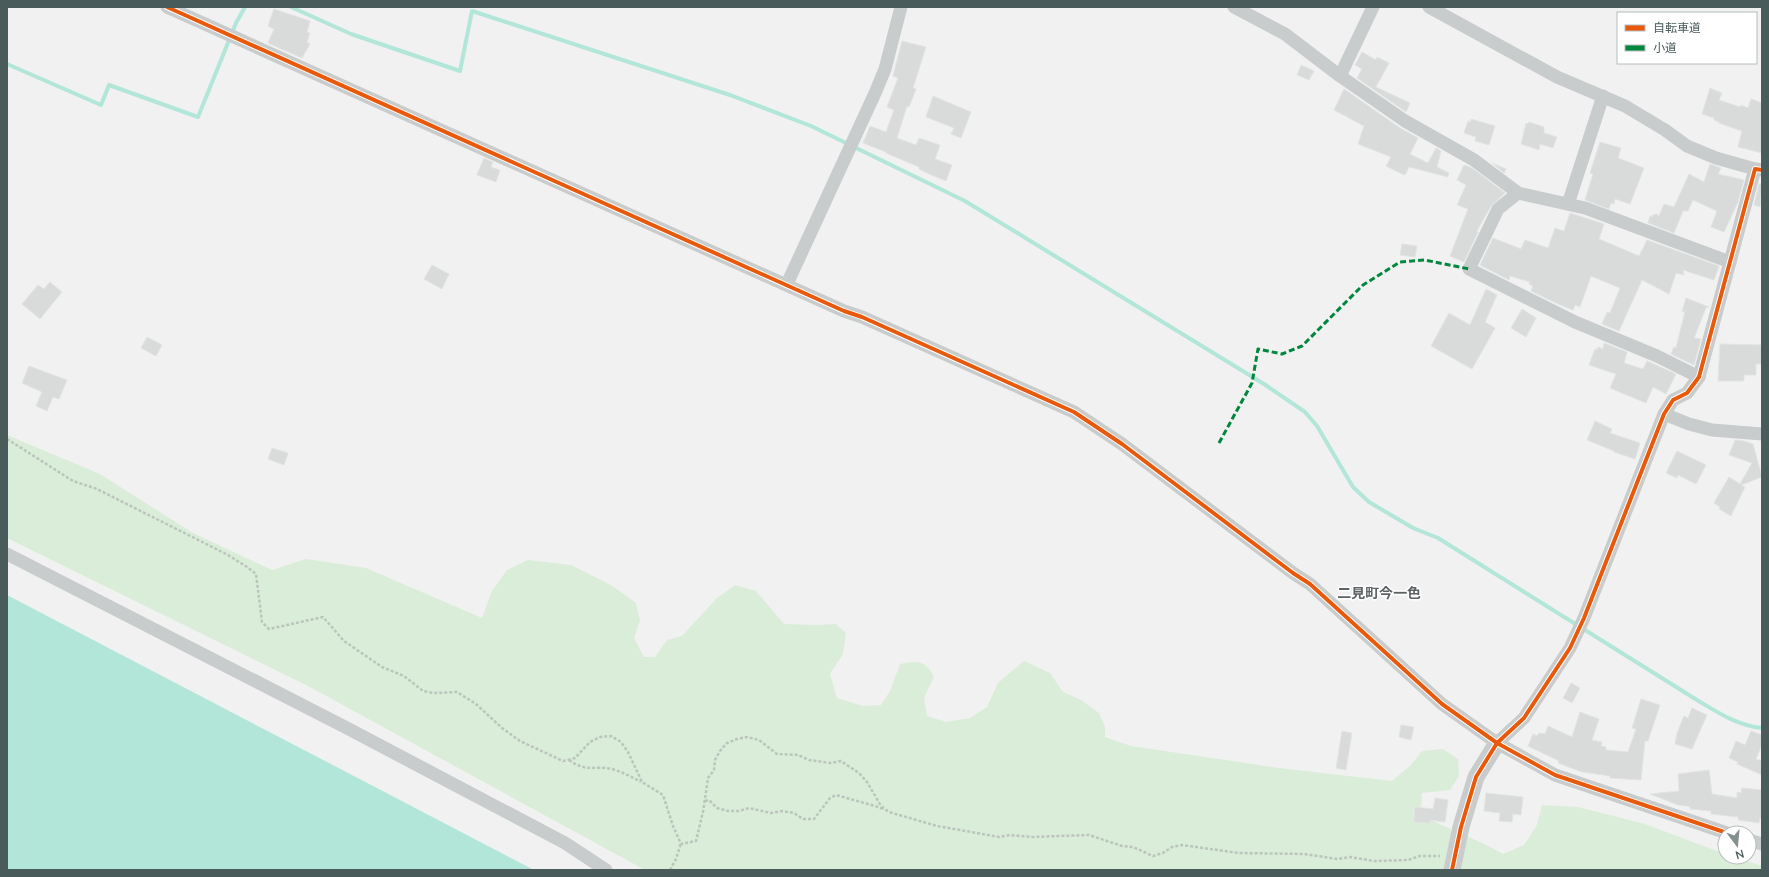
<svg xmlns="http://www.w3.org/2000/svg" width="1769" height="877" viewBox="0 0 1769 877" font-family="Lato,'Noto Sans JP',sans-serif">
<rect width="100%" height="100%" fill="#f1f1f1"/>
<!-- green -->
<path fill="#daedd8" d="M7,435L100,474L193,533L272,570L306,559L366,568L482,618L492,591L507,570L528,560L571,565L611,585L636,603L640,621L634,638L644,657H655L667,640L682,636L717,598L735,585L756,591L784,624L817,625L836,624L846,633L843,654L830,674L837,698L863,706L881,705L890,691L900,664C917,661 925,659 934,677L924,698L927,716L946,722L970,718L987,707L998,683L1024,661L1050,673L1063,692L1081,700L1099,713L1105,727V737L1131,746L1279,768L1392,781L1411,765L1422,751L1443,749L1458,759L1459,776L1450,790L1422,793L1421,815C1448,829 1477,839 1503,854L1524,845L1537,825L1542,805L1578,807L1645,824L1725,854V857H1734L1762,866V870H645L308,686L7,538Z"/>
<!-- water -->
<path fill="#b2e6d8" d="M7,595L534,870H7Z"/>
<g fill="none" stroke-linecap="round" stroke-linejoin="round">
<!-- stream -->
<g stroke="#b2e6d8" stroke-width="4">
<path d="M291,7L351,34L460,71L472,11L730,95L811,126L965,201L1264,384L1305,412L1317,426L1353,487L1369,502L1413,528L1438,538L1697,700C1717,712 1738,726 1762,728"/>
<path d="M7,64L101,105L109,85L198,117L236,23L245,7"/>
</g>
</g>
<!-- building -->
<g fill="#d9dada" stroke="#e2e3e3">
<path d="M274,9L310,21L307,32L310,33L307,42L310,44L302,58L268,43L274,29L268,26Z"/>
<path d="M902,41L926,47L913,88L916,89L909,107L907,106L897,138L916,145L919,138L940,145L935,159L952,165L946,181L929,174L919,169V167L886,153V152L863,143L870,126L886,132L894,110L887,107L898,78L893,76Z"/>
<path d="M1362,52L1376,60L1377,57L1389,63L1376,87L1410,103L1406,112L1357,78L1362,69L1355,65Z"/>
<path d="M1301,65L1314,71L1309,80L1297,75Z"/>
<path d="M1710,88L1722,93L1719,100L1740,107L1741,105L1748,108L1751,99L1762,103V153L1738,147L1742,131L1719,123V122L1714,120V118L1702,114Z"/>
<path d="M1344,89L1400,128L1418,138L1410,154L1428,163L1436,148L1441,151L1437,167L1449,173L1448,177L1409,167L1405,175L1400,173L1386,166L1391,157L1358,144L1364,126L1334,110Z"/>
<path d="M933,96L971,112L961,138L951,134L954,128L926,117Z"/>
<path d="M1471,119L1495,126L1489,145L1475,141L1476,137L1464,133L1468,121L1470,122Z"/>
<path d="M1529,122L1544,127V133L1557,137L1553,148L1540,144L1539,150L1521,144L1526,123L1528,124Z"/>
<path d="M1600,142L1621,148L1618,158L1644,168L1630,204L1615,199L1614,204L1611,203L1609,209L1585,200L1593,174L1590,173Z"/>
<path d="M484,158L493,162L491,167L500,170L496,182L477,175Z"/>
<path d="M1492,163L1506,169L1504,173Z"/>
<path d="M1710,164L1721,168L1718,174L1744,180L1738,202L1724,232L1711,227L1717,211L1693,200L1688,211H1683L1674,233L1648,223L1650,216L1652,217L1653,215L1656,214L1659,216L1664,204L1674,207L1689,174L1704,182Z"/>
<path d="M1464,165L1472,168L1505,193L1491,206L1477,231L1478,232L1464,262L1450,256L1468,209L1457,205L1466,185L1457,180Z"/>
<path d="M1759,184H1762L1760,207L1754,205Z"/>
<path d="M1570,213L1604,224L1599,239L1639,256L1647,240L1719,266L1714,280L1683,270L1684,275L1676,273L1669,294L1642,280L1619,331L1602,324L1607,312L1610,313L1620,288L1591,276L1580,307L1575,305L1573,310L1558,304L1531,291L1533,286L1529,284L1530,282L1510,276L1509,280L1480,265L1493,238L1521,249L1525,240L1548,248L1555,228L1564,231Z"/>
<path d="M1402,244L1417,246L1415,257L1400,255Z"/>
<path d="M432,265L449,274L442,289L424,279Z"/>
<path d="M50,282L62,292L40,319L22,304L38,285L44,289Z"/>
<path d="M1486,289L1497,295L1485,322L1495,328L1472,369L1431,346L1449,313L1470,325Z"/>
<path d="M1686,298L1709,307L1706,308L1694,338L1701,339L1694,365L1671,354L1674,347L1676,348L1685,311L1682,312Z"/>
<path d="M1522,309L1536,318L1526,337L1511,328Z"/>
<path d="M147,337L162,345L156,356L141,348Z"/>
<path d="M1604,343L1627,352L1624,363L1643,369L1647,361L1676,374L1666,394L1653,387L1646,403L1610,388L1616,374L1589,365L1595,349L1597,350L1598,347L1603,349Z"/>
<path d="M1720,344L1762,345V364H1756V375H1744V381H1718Z"/>
<path d="M29,366L67,380L59,399L53,397L47,411L36,406L42,392L22,383Z"/>
<path d="M1595,421L1612,429L1610,433L1640,443L1635,459L1614,452V451L1587,440Z"/>
<path d="M1735,440L1744,441L1753,444L1762,477L1741,485L1745,487L1731,516L1719,509L1720,507L1714,503L1729,477L1740,484L1752,463L1729,455Z"/>
<path d="M272,448L288,453L284,465L268,459Z"/>
<path d="M1677,451L1706,465L1696,484L1678,475L1677,478L1666,473Z"/>
<path d="M1571,683L1580,688L1572,703L1563,698Z"/>
<path d="M1641,699L1660,705L1648,741H1645L1641,780L1610,778V776L1582,772L1558,763L1559,761L1528,746L1533,734L1537,736L1539,733L1545,734L1548,726L1572,737L1580,712L1599,719L1592,740L1602,742L1601,746L1606,747V750L1628,752L1636,729L1632,728Z"/>
<path d="M1692,708L1707,715L1692,749L1675,744L1677,733L1684,716L1688,718Z"/>
<path d="M1401,725L1414,727L1411,740L1399,737Z"/>
<path d="M1342,731L1352,733L1346,770L1336,768Z"/>
<path d="M1751,731L1762,735V744L1756,759L1762,761V775L1737,764L1738,762L1729,758L1736,741L1745,745Z"/>
<path d="M1709,770L1712,794L1737,798V792L1741,793L1742,788L1762,790V819L1760,818L1759,823L1738,820V817L1711,814V811L1690,809V807L1687,806L1678,805L1650,794L1679,791L1678,774Z"/>
<path d="M1486,793L1523,797L1521,815L1513,814L1512,822L1499,821L1500,813L1484,811Z"/>
<path d="M1435,798L1448,800L1445,822L1430,820V823L1414,822L1415,807L1433,809Z"/>
</g>
<g fill="none" stroke-linecap="round" stroke-linejoin="round">
<!-- path -->
<g stroke="#bac5bc" stroke-width="2.5" stroke-dasharray="3 2" stroke-linecap="butt">
<path d="M7,439L73,481L97,489L228,555L247,567L256,574L262,622L269,629L323,617L344,641L382,667L404,676L423,691L434,693L457,692L476,704L502,728L520,741L563,761L575,758L590,742L600,737L611,736L621,742L628,752L642,782L663,795L673,826L681,844L696,841L703,812L708,778L714,770L715,760L720,751L727,743L737,739L747,737L759,740L777,754L798,755L809,760L831,763L841,761L859,773L867,782L881,806L889,812L937,826L977,833L999,837L1010,835L1031,837L1089,835L1122,846L1133,847L1153,856L1163,853L1172,847L1182,845L1239,853L1304,854L1338,859L1350,857L1374,861L1408,860L1420,856H1440"/>
<path d="M569,760C587,773 594,765 612,769C622,772 632,777 641,782"/>
<path d="M705,801L709,800L717,808L728,811H739L749,808L771,813L782,811L794,813L803,819H814L830,798L836,795L875,806L883,809"/>
<path d="M670,870L676,859L681,843"/>
</g>
<!-- minor -->
<g stroke="#c9cccc" stroke-width="13">
<path d="M167,7L844,311L862,317L1074,412L1122,444L1293,573L1310,584L1442,704L1497,743L1555,775L1727,833"/>
<path d="M1234,7L1285,34L1340,76L1405,121L1474,160L1518,193L1585,208L1730,262"/>
<path d="M1429,7L1557,77L1625,106L1665,130L1687,146L1716,158L1755,169"/>
<path d="M1340,76L1373,7"/>
<path d="M1518,193L1498,209L1469,269L1575,322L1657,356L1699,377"/>
<path d="M1568,204L1603,96"/>
<path d="M787,284L876,91L885,69L901,7"/>
<path d="M1664,414L1689,424L1712,430L1762,434"/>
<path d="M7,554L345,727L565,843L606,870"/>
<path d="M1497,743L1524,718L1570,648L1584,618L1664,414L1673,400L1687,393L1699,377L1755,169L1762,170"/>
<path d="M1749,840L1762,844"/>
</g>
<!-- tertiary -->
<path stroke="#c9cccc" stroke-width="17" d="M1452,870L1461,827L1476,777L1497,743"/>
<!-- quiet -->
<path stroke="#00873e" stroke-width="3" stroke-dasharray="6 3" stroke-linecap="butt" d="M1219,443L1252,383L1258,349L1282,354L1302,346L1363,285L1400,262L1425,260L1469,269"/>
<!-- cycleway casing -->
<g stroke="#fff" stroke-width="6">
<g id="cycleway">
<path d="M167,7L844,311L862,317L1074,412L1122,444L1293,573L1310,584L1442,704L1497,743L1555,775L1727,833"/>
<path d="M1452,870L1461,827L1476,777L1497,743L1524,718L1570,648L1584,618L1664,414L1673,400L1687,393L1699,377L1755,169L1762,170"/>
</g>
</g>
<!-- cycleway -->
<use href="#cycleway" stroke="#e8590c" stroke-width="4"/>
</g>
<g text-anchor="middle" stroke-width="3" stroke-linejoin="round" paint-order="stroke">
<!-- quarter labels -->
<g font-size="14" font-weight="bold" fill="#5d6364" stroke="#fff">
<text x="1379" y="598">二見町今一色</text>
</g>
</g>
<!-- border -->
<rect width="1769" height="877" fill="none" stroke="#4a5b5b" stroke-width="16"/>
<!-- legend -->
<rect x="1617" y="12" width="140" height="52" fill="#ffffff" stroke="#b7bdbd"/>
<rect x="1625" y="25" width="20" height="6" fill="#e8590c" stroke="#b7bdbd"/>
<text x="1653" y="32" font-size="12" fill="#4a5b5b">自転車道</text>
<rect x="1625" y="45" width="20" height="6" fill="#00873e" stroke="#b7bdbd"/>
<text x="1653" y="52" font-size="12" fill="#4a5b5b">小道</text>
<!-- north arrow -->
<g transform="translate(1737 845) rotate(164)"><circle r="19" fill="#ffffff" stroke="#b7bdbd"/>
<path d="M0-3L7 15L0 10L-7 15Z" fill="#849090"/>
<text y="-6" font-size="11" font-weight="bold" text-anchor="middle" fill="#4a5b5b">N</text>
</g>
</svg>
